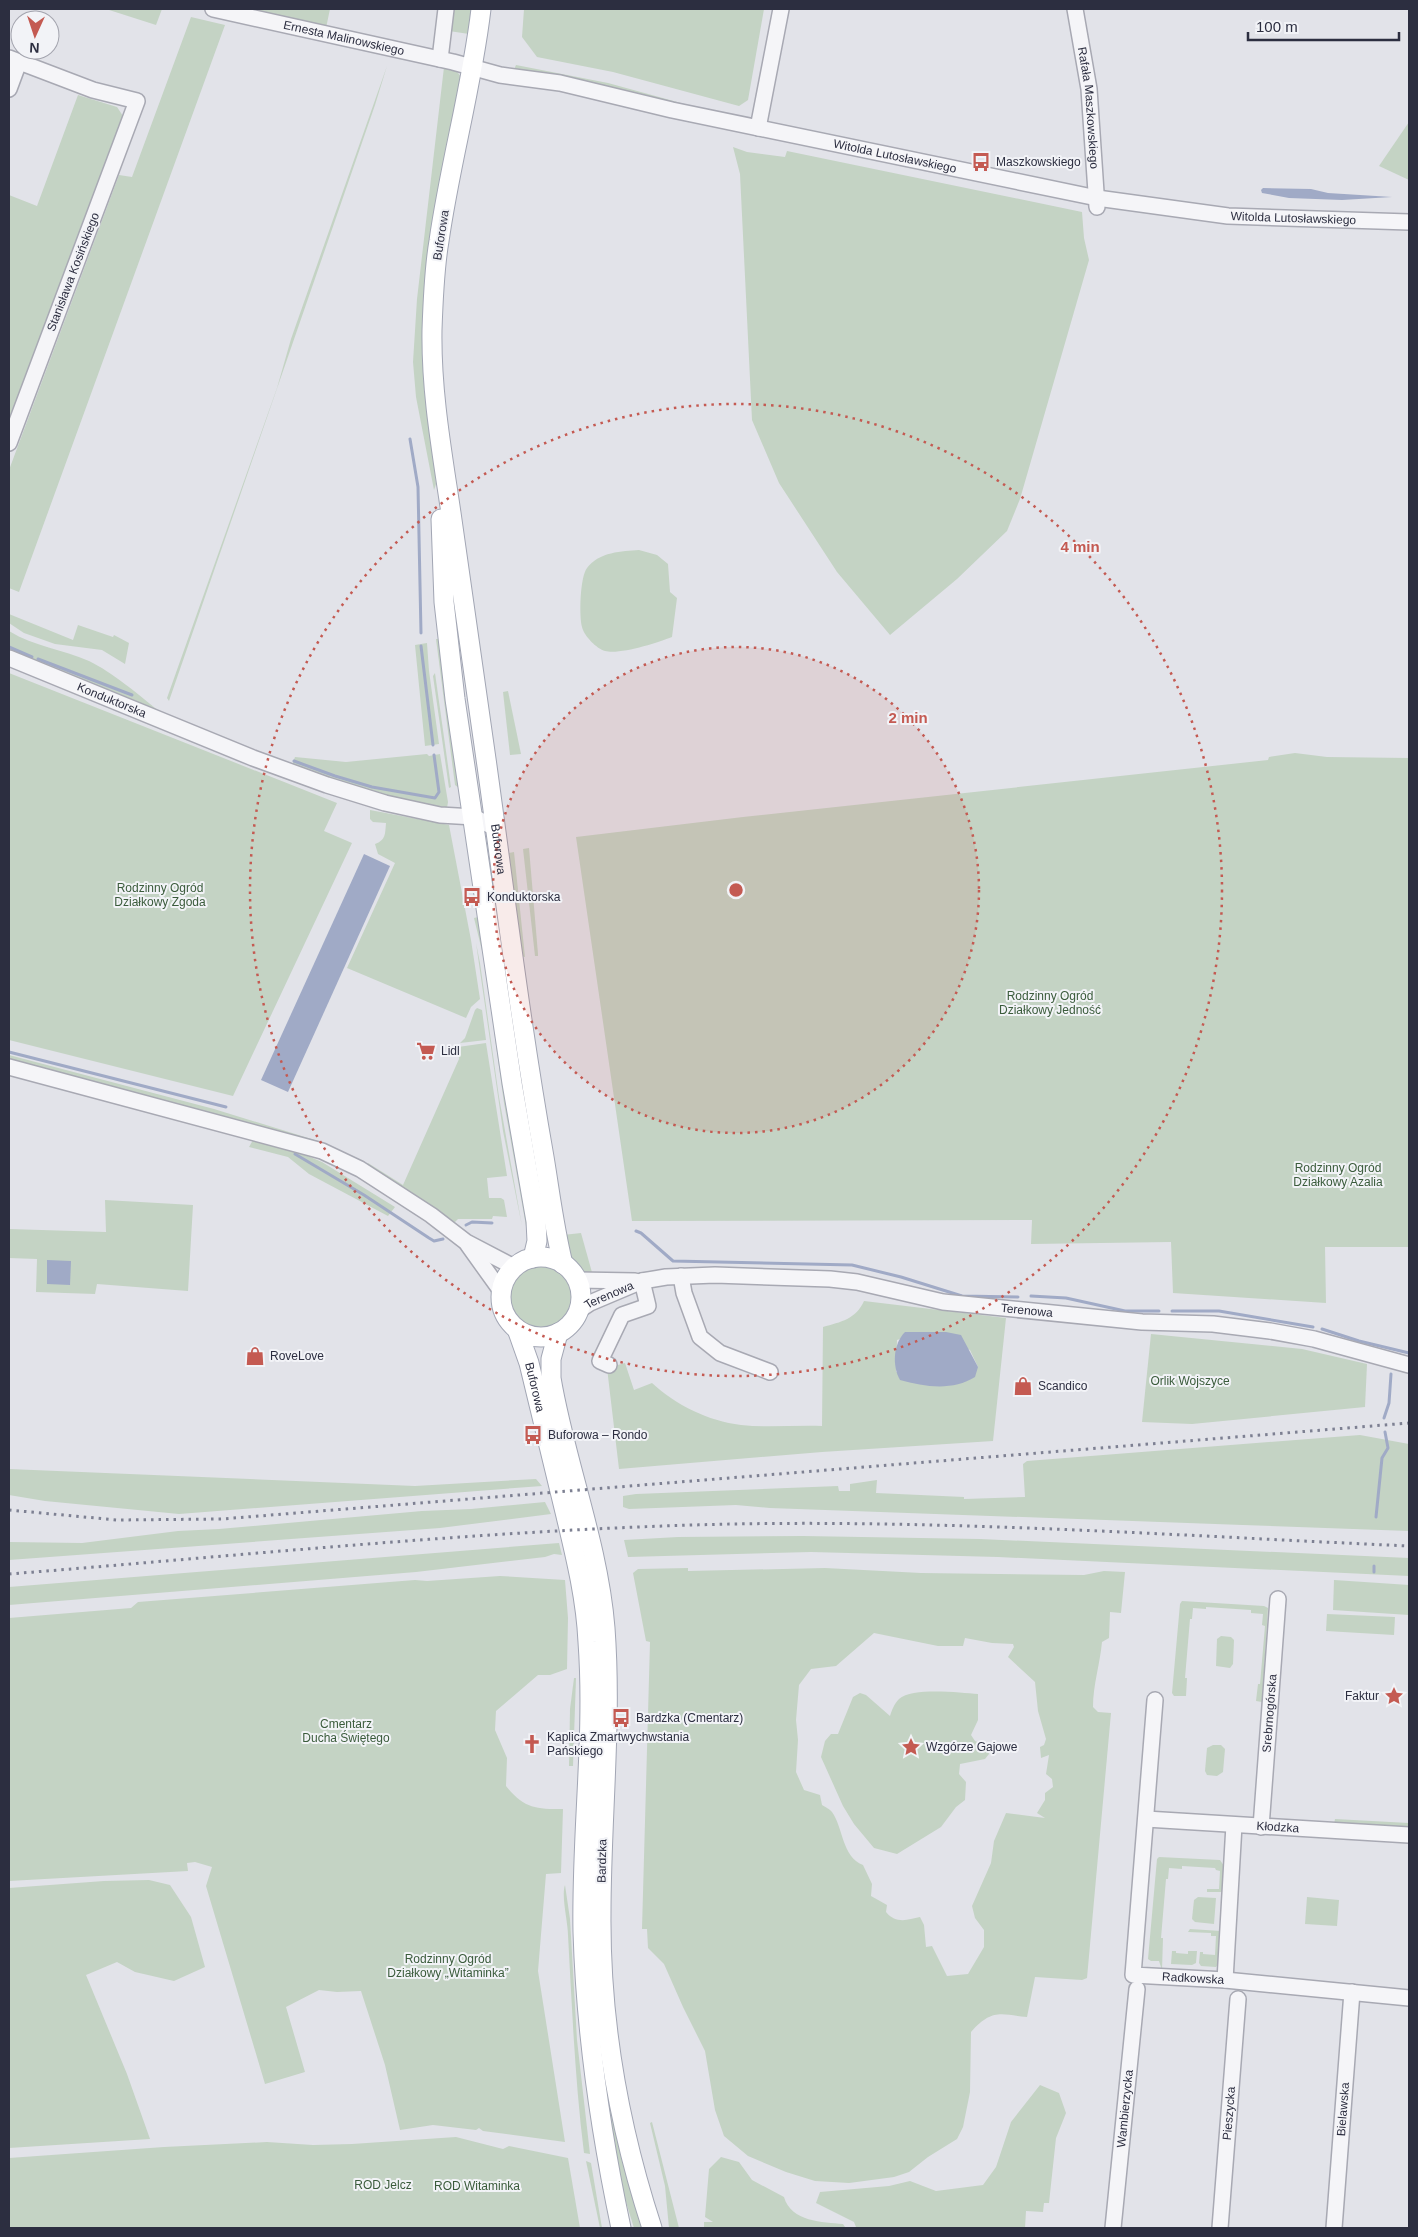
<svg xmlns="http://www.w3.org/2000/svg" width="1418" height="2237" viewBox="0 0 1418 2237" font-family="Helvetica,sans-serif">
<rect width="100%" height="100%" fill="#e2e3e9"/>
<!-- green -->
<g fill="#c4d3c4" fill-rule="evenodd">
<path d="M106,9H162L156,25Z"/>
<path d="M237,9H330L326,28C312,25 298,19 284,16L281,19Z"/>
<path d="M452,9H473L469,34L449,31Z"/>
<path d="M524,9H764L748,100L739,106L613,72L537,57L522,37Z"/>
<path d="M191,17L225,25L19,592L9,588V470L119,175L132,177Z"/>
<path d="M516,65L608,83L710,111L614,91L569,77L514,70Z"/>
<path d="M387,66L375,105L169,701L167,698L277,388L291,339Z"/>
<path d="M444,67C454,68 458,71 462,79L451,132L432,433L436,484L434,490L416,397L413,362L417,299Z"/>
<path d="M78,95L117,107L123,116L9,419V195L37,206Z"/>
<path d="M1409,122V180L1379,166Z"/>
<path d="M733,147L747,152L785,157L787,151L1082,212L1084,238L1089,260L1020,499L1007,531L957,579L890,635L837,572L779,483L752,420L740,174Z"/>
<path d="M639,550L657,555L668,564L670,592L677,598L672,637C657,643 619,655 605,651C597,649 584,636 582,627C579,616 580,577 587,568C599,552 622,551 639,550Z"/>
<path d="M9,614L73,640L78,625L113,637L114,635L129,643L125,664L102,650L55,644L24,633L9,623Z"/>
<path d="M9,631C35,647 62,649 89,661C112,672 139,695 159,711L9,652Z"/>
<path d="M436,639H439L459,788L455,785Z"/>
<path d="M427,643L429,671L439,744L425,746L415,645Z"/>
<path d="M9,673L337,803L324,831L352,843L233,1096L9,1040Z"/>
<path d="M435,673L451,787L449,788L433,676Z"/>
<path d="M508,691L521,754L510,755L503,692Z"/>
<path d="M1295,753L1327,757L1409,758V1247H1325L1326,1303L1173,1293L1171,1242L1031,1244L1032,1220L632,1221L576,837L743,817L1268,760L1269,757Z"/>
<path d="M427,754L429,756L440,754L448,802L447,808L374,794L292,765L295,757L346,762Z"/>
<path d="M370,810L449,825L471,940L480,999L471,1007L466,1018L347,968L395,863L378,854L375,844C386,840 385,834 386,823L373,822L370,819Z"/>
<path d="M529,848L538,954V956H535L523,849Z"/>
<path d="M514,852L525,957L521,956C515,921 514,887 509,853Z"/>
<path d="M478,917L530,1226H526L504,1103L484,959L474,918Z"/>
<path d="M476,943L480,963L499,1097L522,1226L503,1131Z"/>
<path d="M477,1008L482,1010L486,1040L460,1043L465,1038L475,1010Z"/>
<path d="M486,1043L507,1176L487,1178L489,1198H501L504,1200L507,1217L493,1216L492,1219H458L454,1223L366,1167L368,1163L403,1185L459,1059L458,1047Z"/>
<path d="M9,1055L214,1109L318,1141L314,1143L9,1062Z"/>
<path d="M253,1140L296,1151L322,1162L395,1207L388,1216L309,1174L288,1157L249,1147Z"/>
<path d="M105,1200L193,1205L188,1291L97,1284L95,1294L36,1292L37,1259L9,1258V1229L106,1232Z"/>
<path d="M581,1233L593,1276C574,1269 568,1253 563,1235Z"/>
<circle cx="540" cy="1297" r="31"/>
<path d="M864,1301L1006,1318L993,1441L822,1452L619,1469L607,1368L625,1363L634,1390L652,1383C676,1405 708,1421 741,1425C767,1428 795,1425 822,1426L823,1327C841,1322 856,1319 864,1301ZM920,1332L931,1333L970,1350L978,1367L896,1372L897,1340Z"/>
<path d="M1151,1334L1302,1349L1367,1364L1365,1407L1192,1424L1142,1422Z"/>
<path d="M1360,1435L1409,1444V1531L770,1508L736,1505L629,1509L623,1507V1496L636,1494L838,1486L839,1491H850V1484L877,1480L876,1493L964,1497V1499L1025,1497L1023,1464L1027,1461Z"/>
<path d="M9,1469L415,1486L536,1479L542,1486L179,1514L45,1501L9,1495Z"/>
<path d="M545,1502L551,1514L440,1528L9,1560V1542L82,1543L178,1531L219,1529L422,1511L471,1509Z"/>
<path d="M803,1536L980,1539L1409,1558V1576L998,1557L811,1552L628,1557L624,1540L678,1537Z"/>
<path d="M559,1543L562,1555L554,1554L545,1557L416,1572L9,1605V1587Z"/>
<path d="M688,1568V1571L825,1568L921,1573L1084,1575L1104,1571L1125,1572L1121,1613L1110,1612L1109,1638L1102,1642C1100,1664 1093,1685 1093,1707L1098,1712L1111,1713L1087,1978L1082,1980L1035,1977L1027,2017C999,2014 992,2009 971,2032L970,2092L963,2127L957,2139L928,2157L909,2172L894,2177L849,2183L815,2181L786,2172L748,2156L724,2136L715,2110L705,2051L683,2007L664,1964L648,1948L647,1929H642L650,1642L646,1641L633,1573L638,1569ZM874,1633L938,1646H963L965,1638L992,1643L1013,1644L1014,1647L1008,1657L1035,1682L1038,1711L1046,1739L1044,1745L1040,1747L1041,1758L1049,1755L1046,1774L1052,1779L1053,1787L1045,1793V1800L1037,1813L1045,1818L1006,1813L994,1841L991,1863L972,1906L975,1918L984,1930V1947L968,1974L947,1976L932,1946L926,1947L924,1925L920,1917C907,1920 896,1924 886,1912L887,1905L871,1896L872,1884L863,1865C842,1857 843,1827 832,1812C830,1809 825,1807 822,1805L820,1795L804,1790L796,1772L798,1740L796,1720L799,1685L811,1669L836,1666Z"/>
<path d="M500,1576L565,1580L568,1618L567,1669L550,1675H538L496,1711L495,1730L507,1758L506,1786C524,1808 535,1809 563,1809L561,1873L546,1874L538,1971L565,2142L483,2131L479,2128L476,2130L433,2125L400,2130L385,2065L361,1991L337,1992L319,1990L286,2007L305,2072L265,2084L206,1886L212,1867L195,1862L187,1863L188,1871L9,1881V1618L131,1608L138,1602L415,1580L427,1581Z"/>
<path d="M1334,1580L1409,1585V1615L1333,1610Z"/>
<path d="M1182,1601L1264,1606L1268,1608L1262,1702L1256,1701L1258,1684H1260L1265,1626L1262,1625L1263,1614L1251,1613V1610L1206,1607V1609L1193,1608L1192,1619H1190L1185,1678H1187L1186,1696H1174L1172,1693L1180,1604Z"/>
<path d="M1327,1614L1395,1617L1394,1635L1326,1631Z"/>
<path d="M1221,1636L1231,1637L1234,1640L1233,1664L1230,1668L1216,1666L1217,1639Z"/>
<path d="M574,1678H576L573,1766H569L570,1709Z"/>
<path d="M860,1693L866,1695L890,1716C892,1710 894,1704 899,1699C913,1687 960,1693 978,1694V1720L971,1735L975,1741L987,1746L989,1754L985,1759L960,1764L959,1774L966,1782L965,1800L956,1807L941,1827L897,1854L874,1848L854,1824L843,1806L821,1757L825,1741L831,1734H838L853,1697Z"/>
<path d="M1213,1745H1221L1225,1749L1223,1772L1217,1776L1207,1775L1205,1771L1207,1748Z"/>
<path d="M1335,1819L1409,1823V1827L1334,1824Z"/>
<path d="M1159,1857L1220,1860L1224,1866L1225,1890L1221,1892H1207V1889H1219L1220,1871L1216,1870L1215,1868L1182,1866V1869L1169,1868L1168,1879H1166L1161,1938H1163L1162,1970L1159,1961H1151L1148,1959L1157,1859Z"/>
<path d="M149,1880L170,1885L191,1917L205,1967L174,1981L135,1972L117,1962L86,1975L127,2074L150,2139L9,2148V1888L104,1881Z"/>
<path d="M565,1885L570,1919L577,2040L590,2154L584,2153C575,2081 572,2008 568,1935C568,1922 561,1896 565,1885Z"/>
<path d="M1198,1897L1216,1898L1214,1924L1195,1922L1192,1919L1194,1900Z"/>
<path d="M1307,1897L1339,1900L1337,1926L1305,1924Z"/>
<path d="M594,1902L645,2228H634L622,2189L598,2061Z"/>
<path d="M1190,1929L1221,1931L1218,1964L1216,1967L1201,1966L1199,1963L1200,1952H1203V1954L1215,1955L1216,1936H1211V1933L1188,1932Z"/>
<path d="M1172,1951H1176V1953L1188,1954V1951H1197L1196,1963L1192,1965L1171,1964Z"/>
<path d="M1040,2085L1059,2093L1066,2113L1056,2138L1049,2203H1044L1043,2212L1026,2211L1025,2228H704V2222H713L705,2217L709,2169L721,2157L739,2162L752,2180L784,2197C791,2222 823,2222 843,2224L845,2227H856L854,2222L816,2203L820,2192L889,2186L910,2181L936,2191L983,2185L996,2167L1011,2122Z"/>
<path d="M652,2122L679,2228H669L665,2186L650,2123Z"/>
<path d="M456,2137L503,2149L509,2146L568,2158L580,2228H9V2158L164,2147L267,2142L313,2145L352,2144Z"/>
<path d="M586,2161L591,2163L602,2228H600Z"/>
</g>
<!-- water -->
<g fill="#a0aac6">
<path d="M1263,188L1311,189L1328,193L1392,197L1342,200L1289,198L1262,193L1261,190Z"/>
<path d="M364,854L390,866L288,1092L261,1080Z"/>
<path d="M47,1260L71,1261L70,1285L47,1284Z"/>
<path d="M905,1332H946L961,1335L978,1367L975,1377C953,1391 925,1387 900,1380C892,1366 893,1344 905,1332Z"/>
</g>
<g fill="none" stroke-linecap="round" stroke-linejoin="round">
<!-- stream -->
<g stroke="#a0aac6" stroke-width="3">
<path d="M410,439L418,487L421,633"/>
<path d="M421,646L433,745"/>
<path d="M9,647L32,657"/>
<path d="M38,659L132,695"/>
<path d="M294,761L335,776L372,787L435,798L439,792L434,755"/>
<path d="M9,1052L226,1107"/>
<path d="M295,1154L364,1195L429,1238L434,1241L443,1239"/>
<path d="M466,1225L472,1222L492,1223"/>
<path d="M636,1231L641,1233L673,1261L852,1265L901,1277L962,1296L1018,1297"/>
<path d="M1031,1296L1066,1298L1125,1311H1159"/>
<path d="M1172,1311H1219L1313,1327"/>
<path d="M1322,1329L1359,1341L1409,1353"/>
<path d="M1384,1418L1389,1403L1391,1374"/>
<path d="M1376,1517L1382,1458L1388,1448L1385,1432"/>
<path d="M1374,1566V1572"/>
</g>
<!-- minor casing -->
<g stroke="#a8a9b3" stroke-width="18">
<g id="minor">
<path id="s1" d="M213,9L453,62L500,75L560,83L672,110L1097,198L1228,216L1409,222"/>
<path id="s2" d="M1075,9L1089,89L1097,207"/>
<path d="M9,58L93,90L137,101L9,443"/>
<path d="M440,59L446,9"/>
<path d="M9,89L19,62"/>
<path d="M758,128L781,9"/>
<path id="s3" d="M9,658L253,758L327,785L385,803L440,815L474,817L495,828"/>
<path d="M9,1067L322,1151L360,1169L431,1215L466,1242L514,1267"/>
<path d="M468,1245L501,1291"/>
<path d="M681,1276L684,1293L700,1337L720,1353L770,1372"/>
<path d="M577,1280L635,1281"/>
<path id="s4" d="M578,1311L590,1303L642,1281L666,1277L715,1275L830,1279L857,1282L943,1302L1142,1322L1213,1324L1270,1331L1314,1339L1409,1365"/>
<path d="M609,1365L600,1361L622,1315L648,1306L642,1281"/>
<path id="s5" d="M1155,1700L1133,1975L1225,1980L1409,1998"/>
<path id="s6" d="M1146,1819L1409,1835"/>
<path id="s7" d="M1261,1827L1278,1599"/>
<path d="M1225,1980L1234,1825"/>
<path id="s8" d="M1113,2228L1137,1989"/>
<path id="s9" d="M1220,2228L1238,1999"/>
<path id="s10" d="M1334,2228L1352,1992"/>
</g>
</g>
<!-- major casing -->
<g stroke="#a2a6b4" stroke-width="21">
<g id="major">
<path id="s11" d="M481,9C472,87 450,163 439,241C434,270 433,300 432,330C431,392 442,452 451,513C463,597 475,682 487,766C505,896 521,1027 544,1157C550,1193 554,1228 563,1264"/>
<path d="M441,519L444,602L455,699L512,1083L536,1221L537,1241L533,1258"/>
<circle cx="541" cy="1297" r="40"/>
<path id="s12" d="M517,1329L529,1363C541,1414 554,1465 566,1516C576,1558 586,1599 588,1642C595,1738 581,1835 583,1932C586,2033 600,2129 621,2228"/>
<path d="M558,1333L551,1359V1378C565,1462 598,1542 605,1628C612,1722 601,1818 601,1913C600,2020 619,2127 652,2228"/>
</g>
</g>
<!-- minor -->
<use href="#minor" stroke="#f5f5f8" stroke-width="15"/>
<!-- major -->
<use href="#major" stroke="#fff" stroke-width="19"/>
<!-- rail -->
<g stroke="#7d8092" stroke-width="3" stroke-dasharray="2.5 5" stroke-linecap="butt">
<path d="M9,1510L117,1520L222,1519L1409,1423"/>
<path d="M9,1574C250,1555 491,1529 733,1524C958,1520 1184,1536 1409,1546"/>
</g>
</g>
<!-- distance rings -->
<circle cx="736" cy="890" r="243" fill="#c45a52" fill-opacity=".12"/>
<g fill="none" stroke="#c45a52" stroke-width="2.5" stroke-dasharray="2.5 5">
<circle cx="736" cy="890" r="243"/>
<circle cx="736" cy="890" r="486"/>
</g>
<!-- icons -->
<defs>
<g id="bus-bare" transform="scale(1.5)"><path d="M-5-6H5V4H4V6H2V4H-2V6H-4V4H-5ZM-3.5-4V0h7V-4ZM-3.5 1.2v1.5H-2V1.2ZM2 1.2v1.5H3.5V1.2Z" fill="#c45a52" stroke="#f2f3f7" stroke-width="2.5" paint-order="stroke"/></g>
<g id="supermarket-bare" transform="scale(1.5)"><path d="M-6-5.5h2.5l.6 2H6L4.5 2H-2.5L-4.4-4H-6ZM-1.5 3.2a1.3 1.3 0 1 0 .1 0ZM3 3.2a1.3 1.3 0 1 0 .1 0Z" fill="#c45a52" stroke="#f2f3f7" stroke-width="2.5" paint-order="stroke"/></g>
<g id="shop-bare" transform="scale(1.5)"><path d="M-5-2.5h2.3a2.7 3.5 0 0 1 5.4 0H5L5.5 6h-11ZM-1.5-2.5h3a1.5 2.3 0 0 0-3 0Z" fill="#c45a52" stroke="#f2f3f7" stroke-width="2.5" paint-order="stroke"/></g>
<g id="sight-bare" transform="scale(1.5)"><path d="M0-6L1.8-2.2L6-1.7L2.9 1.2L3.7 5.4L0 3.3L-3.7 5.4L-2.9 1.2L-6-1.7L-1.8-2.2Z" fill="#c45a52" stroke="#f2f3f7" stroke-width="2.5" paint-order="stroke"/></g>
<g id="church-bare" transform="scale(1.5)"><path d="M-1.2-6h2.4v3.5h3.3v2.4h-3.3V6h-2.4V-.1h-3.3v-2.4h3.3Z" fill="#c45a52" stroke="#f2f3f7" stroke-width="2.5" paint-order="stroke"/></g>
</defs>
<g fill-rule="evenodd">
<use href="#bus-bare" x="981" y="162"/>
<use href="#bus-bare" x="472" y="897"/>
<use href="#supermarket-bare" x="426" y="1051"/>
<use href="#shop-bare" x="255" y="1356"/>
<use href="#shop-bare" x="1023" y="1386"/>
<use href="#bus-bare" x="533" y="1435"/>
<use href="#sight-bare" x="1394" y="1696"/>
<use href="#bus-bare" x="621" y="1718"/>
<use href="#church-bare" x="532" y="1744"/>
<use href="#sight-bare" x="911" y="1747"/>
</g>
<g text-anchor="middle" stroke-width="4" stroke-linejoin="round" paint-order="stroke">
<!-- street labels -->
<g font-size="12" fill="#2c2e40" stroke="#f2f3f7">
<text dy="4" stroke="none"><textPath href="#s1" startOffset="134">Ernesta Malinowskiego</textPath></text>
<text dy="4" stroke="none"><textPath href="#s2" startOffset="100">Rafała Maszkowskiego</textPath></text>
<text dy="4" stroke="none"><textPath href="#s1" startOffset="698">Witolda Lutosławskiego</textPath></text>
<text dy="4" stroke="none"><textPath href="#s1" startOffset="1102">Witolda Lutosławskiego</textPath></text>
<text transform="translate(441 235) rotate(-81)" y="4">Buforowa</text>
<text transform="translate(73 272) rotate(-69)" y="4">Stanisława Kosińskiego</text>
<text dy="4" stroke="none"><textPath href="#s3" startOffset="111">Konduktorska</textPath></text>
<text dy="4" stroke="none"><textPath href="#s11" startOffset="849">Buforowa</textPath></text>
<text dy="4" stroke="none"><textPath href="#s4" startOffset="35">Terenowa</textPath></text>
<text dy="4" stroke="none"><textPath href="#s4" startOffset="459">Terenowa</textPath></text>
<text dy="4" stroke="none"><textPath href="#s12" startOffset="61">Buforowa</textPath></text>
<text dy="4" stroke="none"><textPath href="#s7" startOffset="114">Srebrnogórska</textPath></text>
<text dy="4" stroke="none"><textPath href="#s6" startOffset="132">Kłodzka</textPath></text>
<text transform="translate(602 1861) rotate(-89)" y="4">Bardzka</text>
<text dy="4" stroke="none"><textPath href="#s5" startOffset="336">Radkowska</textPath></text>
<text dy="4" stroke="none"><textPath href="#s8" startOffset="120">Wambierzycka</textPath></text>
<text dy="4" stroke="none"><textPath href="#s10" startOffset="119">Bielawska</textPath></text>
<text dy="4" stroke="none"><textPath href="#s9" startOffset="115">Pieszycka</textPath></text>
</g>
<!-- poi labels -->
<g font-size="12" fill="#2c2e40" stroke="#f2f3f7" text-anchor="start">
<text x="996" y="166">Maszkowskiego</text>
<text x="487" y="901">Konduktorska</text>
<text x="441" y="1055">Lidl</text>
<text x="270" y="1360">RoveLove</text>
<text x="1038" y="1390">Scandico</text>
<text x="548" y="1439">Buforowa – Rondo</text>
<text x="1379" y="1700" text-anchor="end">Faktur</text>
<text x="636" y="1722">Bardzka (Cmentarz)</text>
<text x="547" y="1741">Kaplica Zmartwychwstania<tspan x="547" dy="14">Pańskiego</tspan></text>
<text x="926" y="1751">Wzgórze Gajowe</text>
</g>
<!-- park labels -->
<g font-size="12" fill="#3a5b3b" stroke="#f2f3f7">
<text x="160" y="892">Rodzinny Ogród<tspan x="160" dy="14">Działkowy Zgoda</tspan></text>
<text x="1050" y="1000">Rodzinny Ogród<tspan x="1050" dy="14">Działkowy Jedność</tspan></text>
<text x="1338" y="1172">Rodzinny Ogród<tspan x="1338" dy="14">Działkowy Azalia</tspan></text>
<text x="1190" y="1385">Orlik Wojszyce</text>
<text x="346" y="1728">Cmentarz<tspan x="346" dy="14">Ducha Świętego</tspan></text>
<text x="448" y="1963">Rodzinny Ogród<tspan x="448" dy="14">Działkowy „Witaminka”</tspan></text>
<text x="383" y="2189">ROD Jelcz</text>
<text x="477" y="2190">ROD Witaminka</text>
</g>
</g>
<circle cx="736" cy="890" r="8" fill="#c45a52" stroke="#f2f3f7" stroke-width="2.5"/>
<g font-size="15" text-anchor="middle" font-weight="bold" fill="#c45a52" stroke="#f2f3f7" stroke-width="4" stroke-linejoin="round" paint-order="stroke">
<text x="1080" y="552">4 min</text>
<text x="908" y="723">2 min</text>
</g>
<!-- border -->
<rect width="1418" height="2237" fill="none" stroke="#2c2e40" stroke-width="20"/>
<!-- north arrow -->
<g transform="translate(35 35) rotate(183)"><circle r="24" fill="#f2f3f7" stroke="#a3a4ae"/>
<path d="M0-4L9 19L0 12L-9 19Z" fill="#c45a52"/>
<text y="-8" font-size="14" font-weight="bold" text-anchor="middle" fill="#2c2e40">N</text>
</g>
<!-- scale -->
<path d="M1248 32v8h151v-8" fill="none" stroke="#2c2e40" stroke-width="2.5"/>
<text x="1256" y="32" font-size="15" fill="#2c2e40" stroke="#f2f3f7" stroke-width="4" paint-order="stroke">100 m</text>
</svg>
